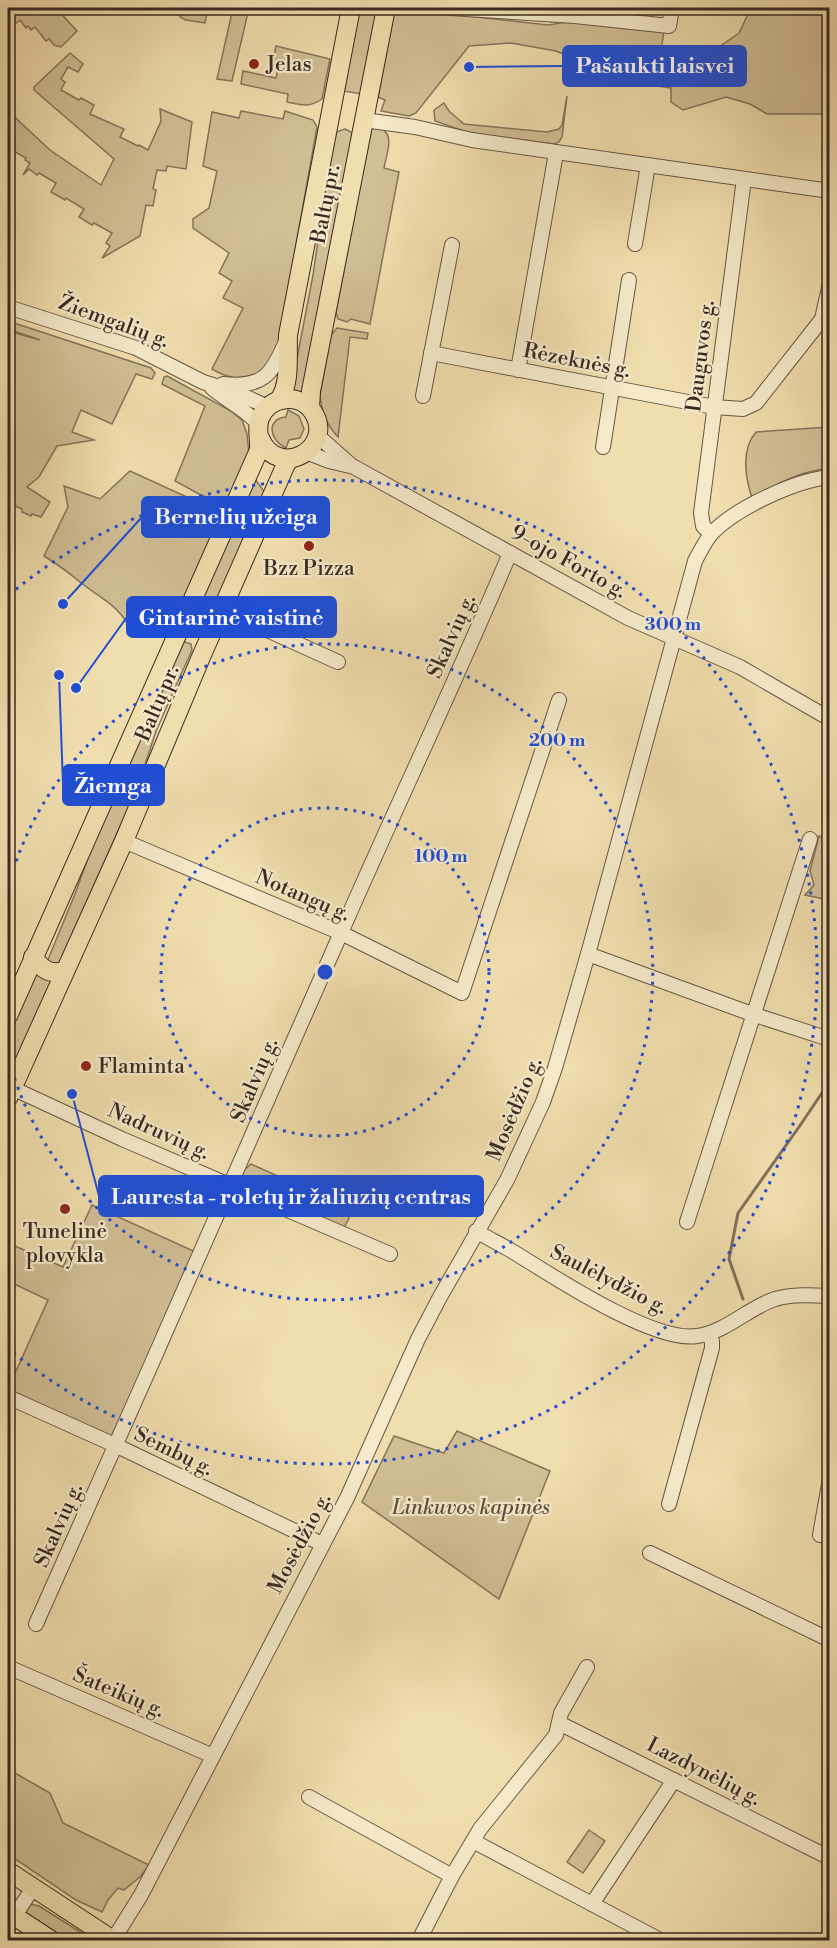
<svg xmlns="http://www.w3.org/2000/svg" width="837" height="1948" viewBox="0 0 837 1948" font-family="'Libre Bodoni',serif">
<rect width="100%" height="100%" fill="#f1deae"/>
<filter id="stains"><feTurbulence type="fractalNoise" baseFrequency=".00333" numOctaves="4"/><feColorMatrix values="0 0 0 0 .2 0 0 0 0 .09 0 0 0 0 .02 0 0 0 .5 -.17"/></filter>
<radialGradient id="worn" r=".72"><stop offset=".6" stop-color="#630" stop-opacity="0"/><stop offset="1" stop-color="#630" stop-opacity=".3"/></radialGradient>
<!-- green -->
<g fill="#d2bf96" stroke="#86745c" stroke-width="1.5">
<path d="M8,8H56L77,31L61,47L54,45L49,39L46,41L35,27L31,30L28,26L26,28L20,20L15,24L9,17L8,18Z"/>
<path d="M167,8H208L205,23L186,20L180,17L181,15Z"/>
<path d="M233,8H249L232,81L217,79Z"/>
<path d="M360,8H379L362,94L343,91Z"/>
<path d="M395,8H424V11L548,25L567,22L662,30L664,32L658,68L672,70L692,66L739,33L751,8H829V116L823,114H767L750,104L726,97L683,110L671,102V88L589,76L583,75L582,72L566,70L563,54L556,51L511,43L469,46L416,113L409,116L381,111L385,100L378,97Z"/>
<path d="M276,46L330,59L322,99C309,108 302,105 287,102L288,94L241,84L243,71L276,78L279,64L273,62Z"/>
<path d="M70,53L83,64L78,72L68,67L61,79L65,82L61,90L79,100L81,98L94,105L90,114L124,129L120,137L138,146L139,145L148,150L161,121L160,109L192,122L186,169L167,166L166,171L157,170L153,189L156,190L153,206L146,205L140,236L102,258L110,246L106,243L112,233L94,223L92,225L79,217L84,209L66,198L65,200L51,192L56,183L39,173L37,175L29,169L23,175L30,163L25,160L26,158L12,150L11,152L8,150V111L50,150L101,185L114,159L34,90V87Z"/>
<path d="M567,96L562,137L559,142L554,144L470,133L435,121L434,110L444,103L449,111L464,124L547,132L559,129L562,125Z"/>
<path d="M241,111L283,119L285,111L313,120L317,127L277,351C273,357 269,367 263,371C247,384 227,378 212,369L243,308L223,298L232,281L219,273L229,253L193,228V219L209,208L217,171L203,166L212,112L239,118Z"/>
<path d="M375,126C397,131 387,151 384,168L399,172L370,324L351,319L347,322L338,319L336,312L371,129Z"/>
<path d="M345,129L353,133L302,397L290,395L313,275L327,178L335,137L336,132Z"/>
<path d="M8,321L151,368L155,373L152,379L136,374L112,424L81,410L72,432L94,440L57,446L39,477L27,487L50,502L41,517L32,514L31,516L22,512V509L8,503V331L40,340L8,329Z"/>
<path d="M337,328L368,333L367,339L350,337L338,437C326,424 322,413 320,395L331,335Z"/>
<path d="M167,376L231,411L242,420L247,434L249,454L227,506L199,494L175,481L205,406L162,384L164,377Z"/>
<path d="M288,410L299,416L304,429L300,438L289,440L286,448C270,441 265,419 286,417Z"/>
<path d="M829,427V469C802,470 776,484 752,498C745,477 741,449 756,432Z"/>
<path d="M130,471L224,514L176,620L127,623C115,603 97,596 80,582C68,572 57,564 44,556L68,507L64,486L100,499Z"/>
<path d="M255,479L265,493L204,636L195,628L189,627Z"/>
<path d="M185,642L191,644L192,650L157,729L137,788L59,963L56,966L47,962L75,894L96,836L183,643Z"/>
<path d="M819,836L829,841V865L824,879L829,882V900L805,895L814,885L810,871Z"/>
<path d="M36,969L52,980L8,1078V1033Z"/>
<path d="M251,1164L353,1210L344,1228L246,1188L243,1180L242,1172Z"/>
<path d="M92,1205L198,1253L111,1437L8,1389L48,1300L8,1281V1263L15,1246L63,1267Z"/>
<path d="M457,1431L550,1471L499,1599L362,1502L394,1436L444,1453Z"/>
<path d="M8,1769L50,1793L63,1823L149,1865L141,1876L124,1890L118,1888L108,1900L102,1912L76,1900L8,1854Z"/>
<path d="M589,1830L605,1841L583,1873L567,1862Z"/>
<path d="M30,1904L39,1906L93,1940H66L27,1914L25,1912Z"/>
</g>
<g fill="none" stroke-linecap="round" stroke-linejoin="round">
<!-- stream -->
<path stroke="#83705a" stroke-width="3" d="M743,1299L729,1259L738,1213L799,1127L830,1081"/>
<!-- minor casing -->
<g stroke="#685646" stroke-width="16">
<g id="minor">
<path d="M451,8L575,16L669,26L672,8"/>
<path d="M364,120L415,127L472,140L830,191"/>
<path d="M635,244L648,165"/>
<path d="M8,307L136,348L203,382L235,392L268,407"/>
<path d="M431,353L714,407L743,409L756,403L822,319L830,283"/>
<path d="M518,370L556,153"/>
<path d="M223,384C263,388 272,375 286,341"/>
<path d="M212,388C226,400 248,411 258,424"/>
<path d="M423,396L452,245"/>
<path d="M317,435L352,466"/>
<path d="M603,447L629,280"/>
<path d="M306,452L329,461L354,467L628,618L740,667L830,719"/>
<path d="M711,534L703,526L701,513L744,179"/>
<path d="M223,610L338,662"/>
<path d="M124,841L341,933L462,993L559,700"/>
<path d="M588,954L752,1014L826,1038"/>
<path d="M12,1088L122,1139L390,1254"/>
<path d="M687,1222L810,839"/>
<path d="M476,1231C491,1240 506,1247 520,1256C557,1279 655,1343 697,1336C726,1332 748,1308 775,1299C793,1294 811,1295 830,1296"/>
<path d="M8,1397L117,1446L322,1544"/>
<path d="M830,1479L820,1535L830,1537"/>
<path d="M669,1504L712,1348V1341L708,1334"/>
<path d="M650,1553L830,1640"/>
<path d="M36,1624C139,1395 238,1165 340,935C396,807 456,681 510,553"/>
<path d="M8,1667L213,1756"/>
<path d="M559,1723L830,1858"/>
<path d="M309,1797L452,1876"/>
<path d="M473,1841L660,1940"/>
<path d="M592,1904L674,1780"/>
<path d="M8,1926L33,1888"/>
<path d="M113,1940L141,1895L347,1498L418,1339L440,1297L507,1180L543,1102L555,1068L588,954L695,561C700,552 705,541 712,533C736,508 796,480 830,477"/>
<path d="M419,1940L452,1876L480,1829L556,1735L561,1713L587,1667"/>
</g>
</g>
<!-- major casing -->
<g stroke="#3a2923" stroke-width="20">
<g id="major">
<path d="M279,400C291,383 287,356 288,335L351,8"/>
<path d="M310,408L311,391L386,8"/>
<path d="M33,957C42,969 49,975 64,971"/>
<path d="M8,1016L259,450C260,440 256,428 260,418C269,396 300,392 313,412C336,448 278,481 260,438"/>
<path d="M8,1098L124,841L201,657L286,464L290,459"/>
<path d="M8,1871L113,1940"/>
<path d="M8,1912L51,1940"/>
</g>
</g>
<!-- minor -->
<use href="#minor" stroke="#f6eaca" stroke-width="14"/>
<!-- major -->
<use href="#major" stroke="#f1deae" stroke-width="18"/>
</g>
<!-- distance rings -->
<g fill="none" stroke="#1d4ed8" stroke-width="3" stroke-dasharray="3 6">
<circle cx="325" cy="972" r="164"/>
<path d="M8 887A328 328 0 1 1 8 1057"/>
<path d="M9 595A492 492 0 1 1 9 1349"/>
</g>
<!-- markers -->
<g fill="#8f2418" stroke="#f6eaca" stroke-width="2">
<circle cx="254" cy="64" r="6"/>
<circle cx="309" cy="546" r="6"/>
<circle cx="86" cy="1066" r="6"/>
<circle cx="65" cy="1209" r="6"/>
</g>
<g text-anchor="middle" stroke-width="4.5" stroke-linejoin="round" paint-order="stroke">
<!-- poi labels -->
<g font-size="21" fill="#3a2923" stroke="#f6eaca" text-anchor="start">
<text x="266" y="71">Jelas</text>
<text x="309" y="575" text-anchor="middle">Bzz Pizza</text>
<text x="98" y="1073">Flaminta</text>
<text x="65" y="1238" text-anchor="middle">Tunelinė<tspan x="65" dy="24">plovykla</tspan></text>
</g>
<!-- street labels -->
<g font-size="21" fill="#3a2923" stroke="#f6eaca">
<text transform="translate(325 204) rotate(-79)" y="7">Baltų pr.</text>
<text transform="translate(114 321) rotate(20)" y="7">Žiemgalių g.</text>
<text transform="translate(700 356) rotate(-83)" y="7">Dauguvos g.</text>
<text transform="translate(577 360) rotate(11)" y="7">Rėzeknės g.</text>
<text transform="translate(569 561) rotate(29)" y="7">9-ojo Forto g.</text>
<text transform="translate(451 636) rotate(-66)" y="7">Skalvių g.</text>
<text transform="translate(157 703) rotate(-67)" y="7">Baltų pr.</text>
<text transform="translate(303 895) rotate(23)" y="7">Notangų g.</text>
<text transform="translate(254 1080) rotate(-67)" y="7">Skalvių g.</text>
<text transform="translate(514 1109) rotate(-67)" y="7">Mosėdžio g.</text>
<text transform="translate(159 1131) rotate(24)" y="7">Nadruvių g.</text>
<text transform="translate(609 1279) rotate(27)" y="7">Saulėlydžio g.</text>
<text transform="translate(174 1451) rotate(26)" y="7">Sembų g.</text>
<text transform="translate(58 1525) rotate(-66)" y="7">Skalvių g.</text>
<text transform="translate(299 1543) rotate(-62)" y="7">Mosėdžio g.</text>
<text transform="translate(119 1692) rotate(23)" y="7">Šateikių g.</text>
<text transform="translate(704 1771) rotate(27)" y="7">Lazdynėlių g.</text>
</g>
<!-- park labels -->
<g font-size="21" font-style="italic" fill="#604e40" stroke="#f6eaca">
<text x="471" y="1514">Linkuvos kapinės</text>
</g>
</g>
<circle cx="325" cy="972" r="9" fill="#1d4ed8" stroke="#f6eaca" stroke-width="3"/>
<g font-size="18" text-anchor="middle" font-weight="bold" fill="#1d4ed8" stroke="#f6eaca" stroke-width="4.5" stroke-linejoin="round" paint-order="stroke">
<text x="673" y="630">300 m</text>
<text x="557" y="746">200 m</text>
<text x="441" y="862">100 m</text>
</g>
<!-- callouts -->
<path fill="none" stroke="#1d4ed8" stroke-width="2" d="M469 67L563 66M63 604L142 517M76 688L127 617M59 675L63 785M72 1094L99 1196"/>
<g fill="#1d4ed8" stroke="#f6eaca" stroke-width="2">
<circle cx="469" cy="67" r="6"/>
<circle cx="63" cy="604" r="6"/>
<circle cx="76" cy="688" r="6"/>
<circle cx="59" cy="675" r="6"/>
<circle cx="72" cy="1094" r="6"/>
</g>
<g fill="#1d4ed8" stroke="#1d4ed8" stroke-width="2">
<rect x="563" y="46" width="183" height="40" rx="6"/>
<rect x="142" y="497" width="187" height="40" rx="6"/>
<rect x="127" y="597" width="209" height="40" rx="6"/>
<rect x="63" y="765" width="101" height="40" rx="6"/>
<rect x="99" y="1176" width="384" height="40" rx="6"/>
</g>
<g font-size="22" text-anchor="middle" font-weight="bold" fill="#fff">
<text x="655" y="73">Pašaukti laisvei</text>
<text x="236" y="524">Bernelių užeiga</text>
<text x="231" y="625">Gintarinė vaistinė</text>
<text x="113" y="793">Žiemga</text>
<text x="291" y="1204">Lauresta - roletų ir žaliuzių centras</text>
</g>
<!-- margin -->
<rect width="837" height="1948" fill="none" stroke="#f1deae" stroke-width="30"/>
<rect x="9" y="9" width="819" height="1930" fill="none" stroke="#3a2923" stroke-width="3"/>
<rect x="15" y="15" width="807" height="1918" fill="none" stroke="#3a2923" stroke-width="1.5"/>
<rect width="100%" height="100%" filter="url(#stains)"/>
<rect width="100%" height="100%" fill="url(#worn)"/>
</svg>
